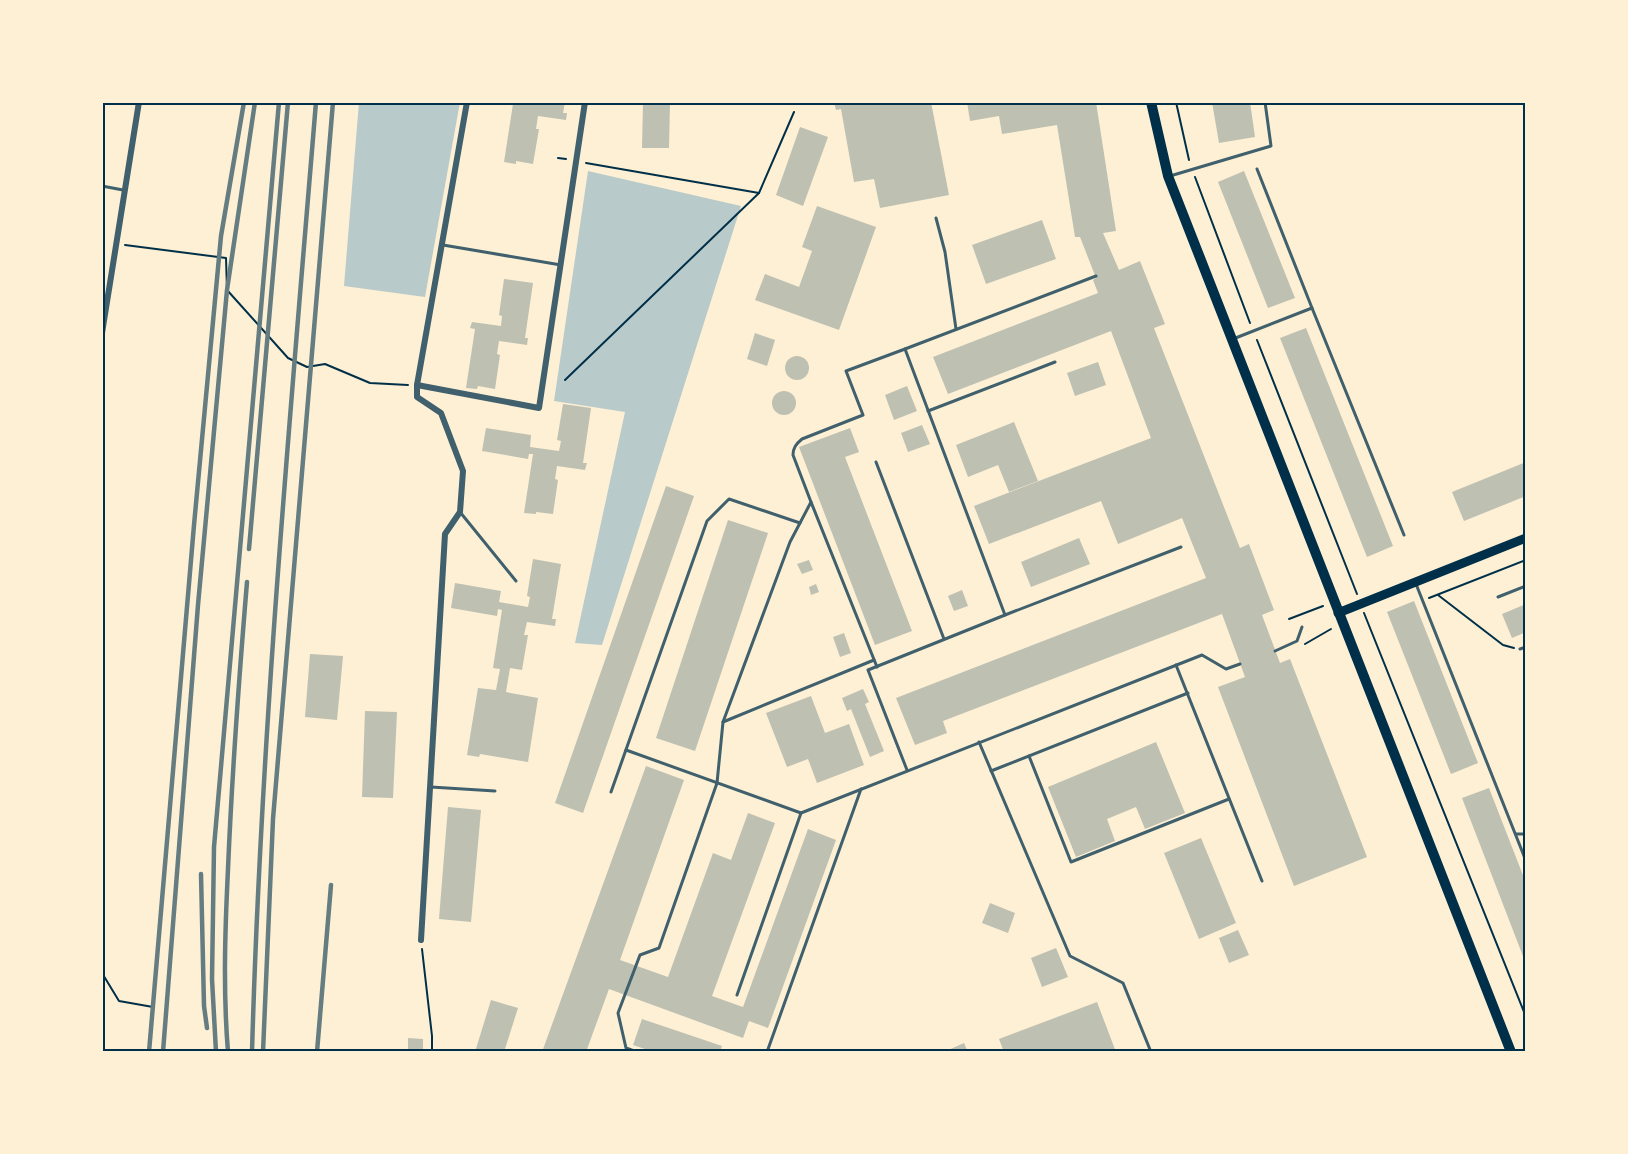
<svg xmlns="http://www.w3.org/2000/svg" width="1628" height="1154" viewBox="0 0 1628 1154" font-family="'Work Sans',sans-serif">
<rect width="100%" height="100%" fill="#fdf0d5"/>
<!-- green -->
<g fill="#b9caca">
<path d="M359,102H460L425,297L344,286Z"/>
<path d="M588,171L741,206L602,645L575,643L625,412L554,401Z"/>
</g>
<!-- building -->
<g fill="#bec0b2">
<path d="M509,102H565L563,113H567L566,120L538,116L536,129H539L533,164L516,161V164L504,162L513,104L509,103Z"/>
<path d="M643,102H670L669,148H642Z"/>
<path d="M834,102H931L949,195L880,208L874,179L854,182L841,109L836,110Z"/>
<path d="M967,102H1096L1116,231L1103,233L1119,270L1140,261L1165,324L1154,328L1240,548L1249,544L1274,610L1262,615L1280,663L1290,659L1367,857L1294,886L1218,687L1245,677L1222,614L943,721L947,733L915,745L896,698L1206,578L1182,518L1118,544L1101,501L989,544L974,506L1151,438L1111,331L948,394L933,357L1098,293L1093,280L1096,278L1080,237H1075L1057,125L1002,134L999,116L970,121Z"/>
<path d="M1212,102H1250L1255,137L1219,143Z"/>
<path d="M800,127L828,137L803,206L776,195Z"/>
<path d="M1244,171L1295,298L1268,308L1218,182Z"/>
<path d="M817,206L876,227L839,330L755,300L765,274L799,287L812,251L802,247Z"/>
<path d="M1042,220L1056,259L986,284L972,245Z"/>
<path d="M504,279L533,283L525,338H528L527,345L499,341L497,354L500,355L495,389L478,386L477,389L466,388L475,329L470,328L472,322L501,326L502,316L499,315Z"/>
<path d="M1306,328L1393,546L1367,557L1280,338Z"/>
<path d="M755,333L775,340L767,366L747,359Z"/>
<circle cx="797" cy="368" r="12"/>
<path d="M1098,362L1106,385L1075,396L1067,373Z"/>
<path d="M907,386L917,411L894,420L885,395Z"/>
<circle cx="784" cy="403" r="12"/>
<path d="M563,404L591,408L583,463H587L585,470L557,466L555,479L558,480L553,514L536,512V514L524,513L533,454H529L528,459L482,451L486,428L531,435L530,447L559,451L561,441L557,440Z"/>
<path d="M1014,422L1038,481L1009,492L998,465L968,477L956,445Z"/>
<path d="M922,425L930,444L908,452L901,433Z"/>
<path d="M850,428L859,452L845,457L912,631L875,645L799,447Z"/>
<path d="M1526,462V496L1464,521L1452,492Z"/>
<path d="M666,486L694,496L583,813L555,803Z"/>
<path d="M728,520L768,533L695,751L656,738Z"/>
<path d="M1079,538L1090,564L1031,587L1021,562Z"/>
<path d="M533,559L561,564L552,619H556L555,626L527,622L524,635H528L522,670L510,668L506,692L538,698L528,762L480,754L479,757L467,755L478,688L496,690L500,669L493,668L502,610L498,609L497,616L451,608L455,583L501,591L499,602L528,607L530,597L527,596Z"/>
<path d="M809,560L813,570L802,574L797,564Z"/>
<path d="M816,584L819,592L811,595L809,587Z"/>
<path d="M962,590L968,606L954,611L948,596Z"/>
<path d="M1414,601L1478,763L1451,774L1387,612Z"/>
<path d="M1526,604V632L1512,638L1502,614Z"/>
<path d="M844,633L851,653L840,657L833,637Z"/>
<path d="M310,654L343,656L337,720L305,717Z"/>
<path d="M863,689L869,702L865,704L884,751L870,757L851,709L847,711L842,698Z"/>
<path d="M811,696L825,733L849,724L864,765L817,783L808,759L787,767L766,713Z"/>
<path d="M365,711L397,712L393,798L362,797Z"/>
<path d="M1156,742L1185,813L1145,829L1136,807L1107,819L1115,841L1076,857L1048,787Z"/>
<path d="M646,766L684,780L620,960L668,977L713,853L731,860L748,813L775,823L712,996L743,1007L808,829L836,840L768,1028L749,1021L743,1038L609,989L586,1052H542Z"/>
<path d="M1489,788L1526,883V964L1462,798Z"/>
<path d="M448,807L481,810L471,922L439,919Z"/>
<path d="M1201,838L1236,923L1199,939L1164,853Z"/>
<path d="M990,903L1015,913L1008,933L982,923Z"/>
<path d="M1238,930L1249,955L1229,963L1219,938Z"/>
<path d="M1056,948L1068,977L1042,987L1031,958Z"/>
<path d="M491,1000L518,1008L504,1052H475Z"/>
<path d="M1097,1002L1116,1052H1004L999,1039Z"/>
<path d="M642,1019L722,1046L720,1052H654L633,1045Z"/>
<path d="M408,1038L423,1039V1052H408Z"/>
<path d="M964,1043L968,1052H944Z"/>
</g>
<g fill="none" stroke-linecap="round" stroke-linejoin="round">
<!-- path -->
<g stroke="#003049" stroke-width="2">
<path d="M1176,102L1189,160"/>
<path d="M558,158L566,159"/>
<path d="M586,163L759,193L794,112"/>
<path d="M1195,177L1250,323"/>
<path d="M125,245L226,258L227,290L288,358L307,367L325,364L370,383L408,385"/>
<path d="M1257,340L1357,594"/>
<path d="M565,380L759,193"/>
<path d="M1438,595L1503,645L1514,648"/>
<path d="M1429,598L1526,560"/>
<path d="M1364,613L1526,1017"/>
<path d="M1289,619L1323,606"/>
<path d="M1305,644L1331,629"/>
<path d="M422,949L432,1036V1052"/>
<path d="M102,973L119,1001L153,1007"/>
</g>
<!-- service -->
<g stroke="#3f606c" stroke-width="3">
<path d="M1257,169L1312,308"/>
<path d="M1170,176L1271,146L1265,102"/>
<path d="M102,186L123,190"/>
<path d="M936,218L945,252L956,329"/>
<path d="M443,245L561,265"/>
<path d="M1233,339L1312,308L1404,535"/>
<path d="M928,411L1055,362"/>
<path d="M876,462L944,639"/>
<path d="M811,502L877,667"/>
<path d="M460,512L516,581"/>
<path d="M1416,584L1526,861"/>
<path d="M1498,597L1526,586"/>
<path d="M1005,615L1181,547"/>
<path d="M1520,649L1526,647"/>
<path d="M1275,651L1297,641L1302,627"/>
<path d="M1176,665L1262,881"/>
<path d="M723,722L874,660"/>
<path d="M979,742L1070,956L1123,983L1151,1052"/>
<path d="M626,750L801,813L1202,655L1226,669L1240,664"/>
<path d="M1029,756L1071,862L1229,799"/>
<path d="M907,770L868,670L1005,615L905,349L1096,276"/>
<path d="M991,771L1188,693"/>
<path d="M431,787L495,791"/>
<path d="M611,792L707,521L729,499L800,523"/>
<path d="M1516,834H1526"/>
<path d="M737,995L801,813"/>
<path d="M637,1052L626,1048L618,1013L640,955L659,948L717,783L723,722L790,542L811,502L793,455C793,448 796,444 802,439L863,415L846,371L905,349"/>
<path d="M767,1052L861,789"/>
<path d="M1523,1052L1526,1051"/>
</g>
<!-- minor -->
<g stroke="#3f606c" stroke-width="6">
<path d="M102,333L139,102"/>
<path d="M417,385L539,408L585,102"/>
<path d="M421,940L445,534L460,512L463,471L441,413L417,397V385L467,102"/>
</g>
<!-- secondary -->
<path stroke="#003049" stroke-width="9" d="M1338,613L1526,538"/>
<!-- primary -->
<path stroke="#003049" stroke-width="10" d="M1151,102L1168,176L1511,1052"/>
<!-- rail -->
<g stroke="#657d81" stroke-width="4.5">
<path d="M249,549L288,102"/>
<path d="M201,874L204,1006L207,1028"/>
<path d="M149,1052L194,525L221,236L244,102"/>
<path d="M163,1052L198,605L227,290L255,102"/>
<path d="M216,1052L212,979L214,847L279,102"/>
<path d="M228,1052C223,991 225,931 228,869C232,773 239,678 247,582"/>
<path d="M252,1052C261,735 290,418 316,102"/>
<path d="M263,1052L273,819L333,102"/>
<path d="M317,1052L331,885"/>
</g>
</g>
<!-- border -->
<rect width="1628" height="1154" fill="none" stroke="#fdf0d5" stroke-width="207"/>
<rect x="104" y="104" width="1420" height="946" fill="none" stroke="#003049" stroke-width="2"/>
</svg>
